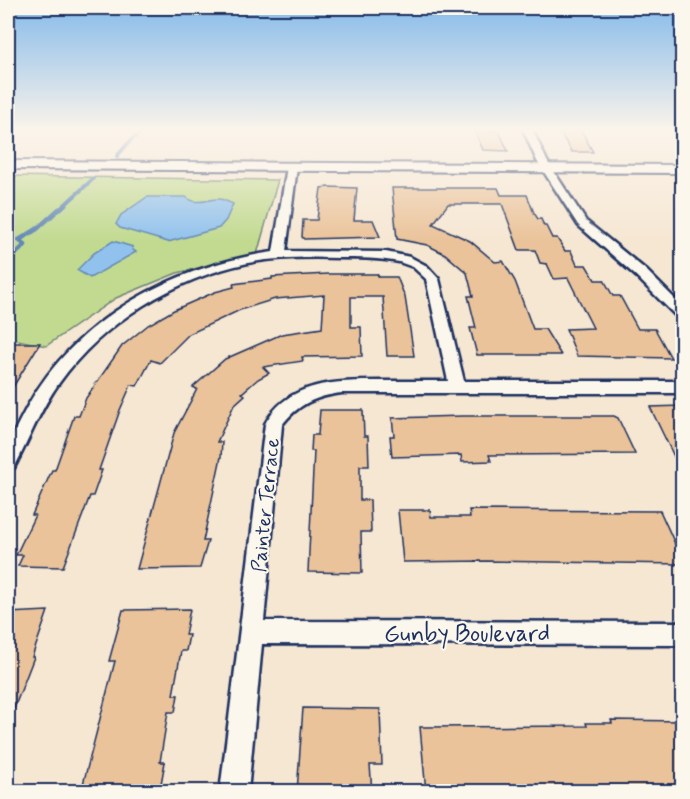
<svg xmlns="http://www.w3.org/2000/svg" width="690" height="799" viewBox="0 0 690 799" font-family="Mynerve,sans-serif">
<rect width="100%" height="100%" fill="#f6e7d3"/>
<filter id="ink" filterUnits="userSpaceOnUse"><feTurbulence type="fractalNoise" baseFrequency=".0167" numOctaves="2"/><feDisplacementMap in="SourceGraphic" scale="12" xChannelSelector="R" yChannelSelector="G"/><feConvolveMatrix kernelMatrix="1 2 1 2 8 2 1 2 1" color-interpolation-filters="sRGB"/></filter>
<g filter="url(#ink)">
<!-- green -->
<path fill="#c1da90" stroke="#6e8477" stroke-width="1.5" d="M8,176L278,180L257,254L177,273L116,298L46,346L8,338Z"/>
<!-- water -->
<g fill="#91c2ed" stroke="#6287b4" stroke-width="1.5">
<path d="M147,197H186C197,206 206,199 219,199C223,199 230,203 233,204L226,220L219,228L168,242L120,228L116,224L121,215Z"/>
<path d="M113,241L133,247L132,249L136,252L90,278L77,270L94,253Z"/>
</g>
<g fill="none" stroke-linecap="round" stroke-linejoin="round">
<!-- stream-far1 -->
<g stroke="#6287b4" stroke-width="4">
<path d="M117,156L131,140L146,129"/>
<path d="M58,211L93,179"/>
</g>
<!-- stream -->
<path stroke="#6287b4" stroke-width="4.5" d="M8,261L25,245L19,240L37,229L59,209"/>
</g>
<!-- building -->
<g fill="#eac39a" stroke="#1b2f5e" stroke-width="1.5">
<path d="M474,129L499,131L508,151L483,150Z"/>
<path d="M558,129L581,130L593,152H572Z"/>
<path d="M328,187L357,188L354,220H373L380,237L304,239L302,237L303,220H317L321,188Z"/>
<path d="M392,188H498L501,195H527L534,213L538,219H541L544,226H546L552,238H557L565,251H571L577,265H586L595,280H604L613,296H620L638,329H655L671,358L577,356L566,329L593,328L568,278L554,279L547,264L540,263L535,250H519L502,204H448L433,224L470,241L495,262L503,261L515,281L533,329H545L561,355H477L470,328H476L468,296H473L467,273L445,254L427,245L397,239Z"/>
<path d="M328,274H377L379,277H397L405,297L414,356H387L383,297H351V327H361L362,356L302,357L303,361L263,367L269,373L258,379L242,393L245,395L234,405L217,442H222L221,457L203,541H208L200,568L137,569L174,433L197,389L193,387L225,359L282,334L322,328L324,295L275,299L240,310L189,334L160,363L151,360L137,386L131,385L120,410L99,470H102L93,496H90L63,567L18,566L23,555H16L35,515H32L52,470H55L74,416H79L86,398L122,346L148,325L174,310L215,292L234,287L233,284L272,279V277Z"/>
<path d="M8,343H40L8,395Z"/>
<path d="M682,406V473L650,407Z"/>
<path d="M320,410H363L364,436H368L369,466H360V500H370L371,532H361L362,573L308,572L314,451H311L312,435H318Z"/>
<path d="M463,416H614L618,418L635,454L489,455L491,461L462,462L461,455L392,457L390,436H394L392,418Z"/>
<path d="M398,510H430L431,517H470L469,510L660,511L682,559V564L487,561L403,562Z"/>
<path d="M190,609L185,635H189L186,651H181L173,695H178L175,712H168L160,762H165L161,784H151L149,792H81L115,661H109L123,610Z"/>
<path d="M48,611L32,657H34L8,724V613Z"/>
<path d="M303,708L380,709L382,765H370L372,792H297Z"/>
<path d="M611,720L682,721V792H426L420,727L587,726L586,723H612Z"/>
</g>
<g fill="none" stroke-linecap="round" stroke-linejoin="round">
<!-- street casing -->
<g stroke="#1b2f5e" stroke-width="5">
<g id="street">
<path d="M523,129H532L547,161L586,221L646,270L682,306V318L677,317L636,276L578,225L537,161Z"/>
<path d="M292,164L297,167L286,251L386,252L410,257L427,266L439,279L464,381H682V393H342C316,396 298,404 282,425L264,621L682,622V645L262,644L248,792H220L265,424C288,381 336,381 379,381C402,381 425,381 448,381L426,279L413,267L399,262C379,258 359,258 339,258C309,257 278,257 248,263C175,278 103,322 59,383C40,409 29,440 14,468L8,471C5,445 15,430 27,407C77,317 174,266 273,252L287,167Z"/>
</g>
</g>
<!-- secondary casing -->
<g stroke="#1b2f5e" stroke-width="4">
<path id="secondary" d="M8,161L682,165V173L8,169Z"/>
</g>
<!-- street -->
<use href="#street" fill="#fbf7ec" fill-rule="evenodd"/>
<!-- secondary -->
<use href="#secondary" fill="#fbf7ec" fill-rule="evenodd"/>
</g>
</g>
<!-- sky -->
<linearGradient id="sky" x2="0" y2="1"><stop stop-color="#85baea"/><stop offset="0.54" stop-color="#fbf4eb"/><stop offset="1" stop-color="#fbf4eb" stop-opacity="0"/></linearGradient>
<rect width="690" height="241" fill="url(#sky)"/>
<g text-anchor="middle" stroke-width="4.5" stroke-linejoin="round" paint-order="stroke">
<!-- street labels -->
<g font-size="20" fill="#1b2f5e" stroke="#fbf7ec">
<text transform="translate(265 505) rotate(-84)" y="7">Painter Terrace</text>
</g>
<!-- near-street labels -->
<g font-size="24" fill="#1b2f5e" stroke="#fbf7ec">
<text x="467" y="641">Gunby Boulevard</text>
</g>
</g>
<!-- margin -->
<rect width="690" height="799" fill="none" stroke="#fbf7ec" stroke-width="30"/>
<rect x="15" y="15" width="660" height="769" fill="none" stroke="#1b2f5e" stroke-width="2" filter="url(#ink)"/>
</svg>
